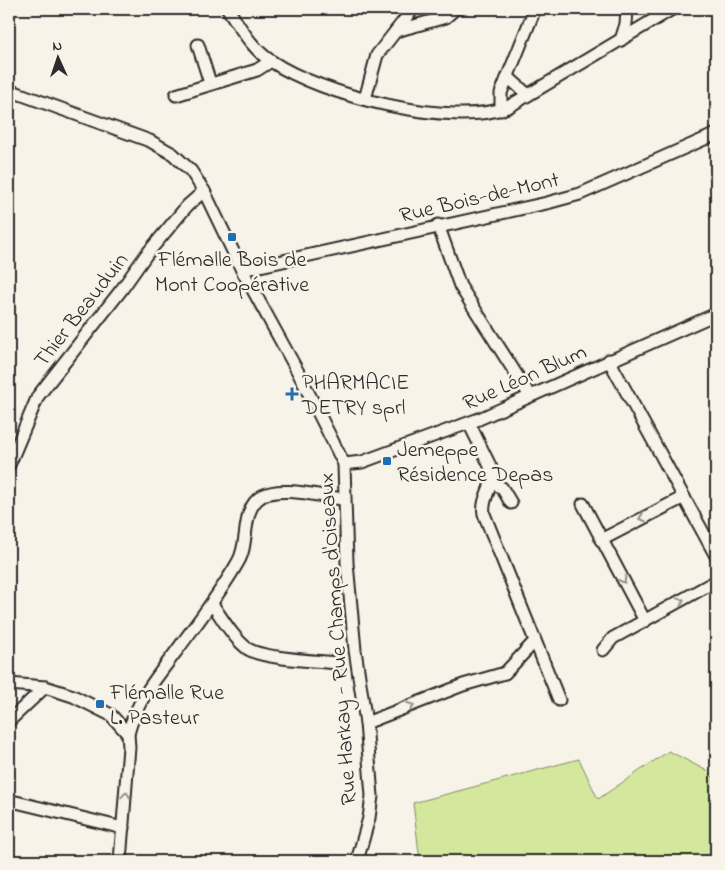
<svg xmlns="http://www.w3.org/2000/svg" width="725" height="870" viewBox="0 0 725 870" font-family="'Indie Flower',sans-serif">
<rect width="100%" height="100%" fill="#f7f3e8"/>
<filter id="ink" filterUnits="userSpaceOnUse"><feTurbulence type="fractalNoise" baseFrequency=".02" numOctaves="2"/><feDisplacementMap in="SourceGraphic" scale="10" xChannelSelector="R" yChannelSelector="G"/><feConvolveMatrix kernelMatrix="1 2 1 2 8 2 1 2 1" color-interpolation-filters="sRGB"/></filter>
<g filter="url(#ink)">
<!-- green -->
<path fill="#d3e89d" stroke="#7f8a64" d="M669,751L707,771L716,780V861H420L413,803L579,759L598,799Z"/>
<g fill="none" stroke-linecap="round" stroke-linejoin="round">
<!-- minor casing -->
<g stroke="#2b2b2b" stroke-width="15">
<g id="minor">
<path d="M228,9C240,27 252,49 271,61C321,95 452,129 508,107L672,9"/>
<path d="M396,31L446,17L455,9"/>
<path d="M621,40L626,24L627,9"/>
<path d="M198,45L210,83"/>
<path d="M508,77L528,95"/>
<path d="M9,90L150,141L173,154L191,171L204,191L242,270L298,372L344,464L347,563L355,650L366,723L372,796L369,818L357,861"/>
<path d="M176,95L257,70L271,61"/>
<path d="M365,99L377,55L413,9"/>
<path d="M501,110V93L535,9"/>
<path d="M438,225L460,286L530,396"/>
<path d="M242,270L547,203L580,194L716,134"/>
<path d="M609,360L716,556"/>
<path d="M469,423L493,472C493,487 481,499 484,514L559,700"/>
<path d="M344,464L362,462L479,419L716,314"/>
<path d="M9,465L38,396L122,289L146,255L187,206L204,191"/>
<path d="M492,482L502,488L511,503"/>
<path d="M583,504L645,621"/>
<path d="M601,540L684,497"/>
<path d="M212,604C222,618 233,638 248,649C263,659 318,661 338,663"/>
<path d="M603,650L613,638L716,581"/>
<path d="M9,684L45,687L73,696L111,715L128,734L129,747L120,861"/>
<path d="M9,721L45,687"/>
<path d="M366,723L463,685L505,673L535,641"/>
<path d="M128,734C136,702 156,678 175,653C197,623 220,594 238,562C250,543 240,509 262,496C281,485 322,497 344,499"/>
<path d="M12,801L123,828"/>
</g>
</g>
<!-- minor -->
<use href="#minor" stroke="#f7f3e8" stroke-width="11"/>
</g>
<!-- one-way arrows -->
<defs><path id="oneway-chevron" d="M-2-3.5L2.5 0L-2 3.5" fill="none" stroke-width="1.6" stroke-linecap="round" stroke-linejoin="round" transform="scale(1.25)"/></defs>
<g stroke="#918f8a">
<use href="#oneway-chevron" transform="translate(642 518) rotate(160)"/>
<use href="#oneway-chevron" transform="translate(623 580) rotate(61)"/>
<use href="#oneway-chevron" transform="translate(681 601) rotate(-29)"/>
<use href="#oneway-chevron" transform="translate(411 706) rotate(-21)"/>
<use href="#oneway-chevron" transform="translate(126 795) rotate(-86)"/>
</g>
</g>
<!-- markers -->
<g fill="#1f6fb2" stroke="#f7f3e8" stroke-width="2">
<rect x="227" y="232" width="10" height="10" rx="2.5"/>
<path d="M289.5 386.5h5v5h5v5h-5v5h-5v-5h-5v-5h5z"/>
<rect x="382" y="456" width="10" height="10" rx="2.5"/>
<rect x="95" y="699" width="10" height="10" rx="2.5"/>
</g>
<g text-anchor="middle" stroke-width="5" stroke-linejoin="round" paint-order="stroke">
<!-- street labels -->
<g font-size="22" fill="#2b2b2b" stroke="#f7f3e8">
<text transform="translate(479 196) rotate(-13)" y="8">Rue Bois-de-Mont</text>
<text transform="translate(80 309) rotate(-52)" y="8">Thier Beauduin</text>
<text transform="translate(524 376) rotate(-24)" y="8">Rue Léon Blum</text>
<text transform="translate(336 639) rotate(-94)" y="8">Rue Harkay - Rue Champs d'Oiseaux</text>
</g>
<!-- poi labels -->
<g font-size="22" fill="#2b2b2b" stroke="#f7f3e8" text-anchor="start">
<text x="232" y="266" text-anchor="middle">Flémalle Bois de<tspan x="232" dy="25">Mont Coopérative</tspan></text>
<text x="302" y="389">PHARMACIE<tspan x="302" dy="25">DETRY sprl</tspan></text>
<text x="397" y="456">Jemeppe<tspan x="397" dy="25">Résidence Depas</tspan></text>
<text x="110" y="699">Flémalle Rue<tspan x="110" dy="25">L. Pasteur</tspan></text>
</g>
</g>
<!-- margin -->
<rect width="725" height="870" fill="none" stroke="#f7f3e8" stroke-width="30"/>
<rect x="15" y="15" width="695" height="840" fill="none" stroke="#2b2b2b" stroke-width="2" filter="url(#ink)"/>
<!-- north arrow -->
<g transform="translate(58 58) rotate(357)" stroke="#f7f3e8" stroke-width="4" paint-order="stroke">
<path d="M0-4L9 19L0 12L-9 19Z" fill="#2b2b2b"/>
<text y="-8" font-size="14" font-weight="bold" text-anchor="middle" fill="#2b2b2b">N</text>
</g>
</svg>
